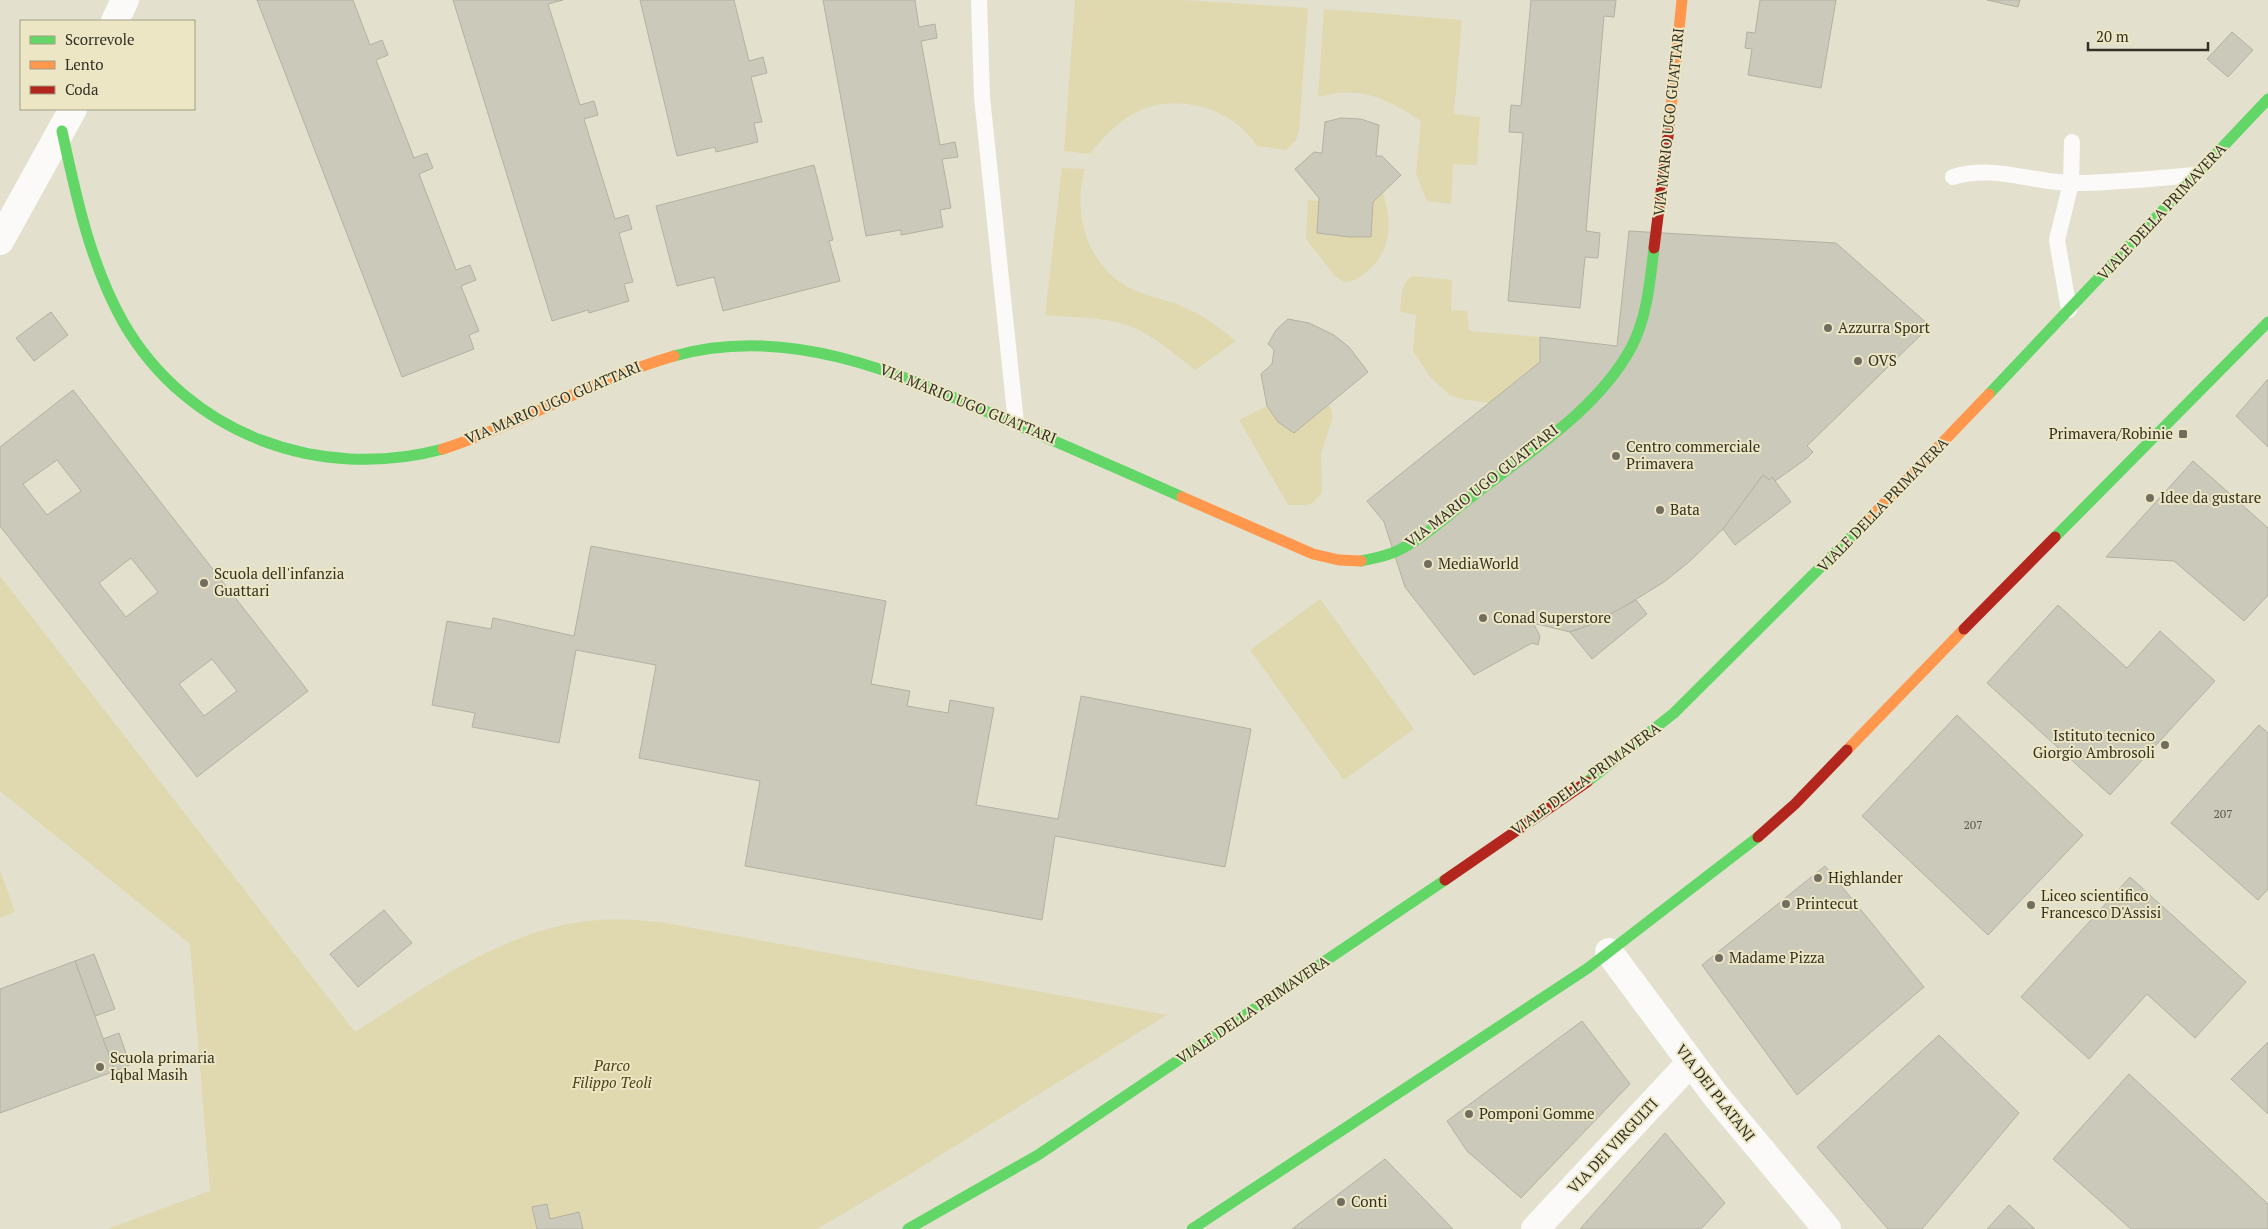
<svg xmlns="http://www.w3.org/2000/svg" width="2268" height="1229" viewBox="0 0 2268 1229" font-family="'PT Serif',serif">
<rect width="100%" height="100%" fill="#e3e0cd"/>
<!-- green -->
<g fill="#e0d9b0">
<path d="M1075,0H1185L1308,8L1299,131L1296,140L1286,150L1257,146C1234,108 1174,91 1135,113C1116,123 1104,137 1090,154L1064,151Z"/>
<path d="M1324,9L1462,20L1454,114L1480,117L1477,165L1453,164L1451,204L1427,201L1416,174L1421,121C1386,98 1359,85 1318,97Z"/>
<path d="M1062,168L1085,169C1071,214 1089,270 1134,290C1151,298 1171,300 1188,309C1206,317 1221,329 1236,341L1195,370C1177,356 1148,331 1126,325C1100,316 1072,318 1045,315Z"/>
<path d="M1383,193C1393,223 1391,254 1364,274C1357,279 1351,282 1343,282L1335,276L1306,239L1308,200L1320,201L1317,233L1350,237H1370L1373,202Z"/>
<path d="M1413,276L1452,280L1451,310L1467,311L1469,331L1540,337V362L1490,403L1461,399L1450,395L1431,378L1413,351L1416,315L1400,312C1402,300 1400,281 1413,276Z"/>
<path d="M1329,404L1333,417L1321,453L1322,492L1313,503L1306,505H1288L1239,420L1267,406L1278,422L1294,433Z"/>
<path d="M0,576L355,1032C427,986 511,925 599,920C619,918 640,921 660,922L1167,1015L905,1177L817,1229H107L210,1191L190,944L0,791Z"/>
<path d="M1320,599L1414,729L1344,780L1250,650Z"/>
<path d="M0,870L15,912L0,918Z"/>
</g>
<!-- building -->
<g fill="#cbc9ba" stroke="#b3b1a2" fill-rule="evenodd">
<path d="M257,0H353L370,45L382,40L388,55L376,60L414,158L427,153L433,168L419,174L456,270L470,265L476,280L461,286L479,331L469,335L474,349L402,377Z"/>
<path d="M453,0H563L548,4L580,105L594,101L598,115L584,119L615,219L628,215L632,229L619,233L633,282L624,284L629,301L589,313L588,310L552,321Z"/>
<path d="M640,0H734L749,61L763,57L767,73L751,77L762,122L754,123L758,142L716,152L715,147L677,156Z"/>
<path d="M823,0H915L919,27L935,24L937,38L921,41L940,145L955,142L958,157L942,159L951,208L940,210L943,227L901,235V230L866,236Z"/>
<path d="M1531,0H1616L1614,17L1604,16L1586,231L1600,233L1598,258L1585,257L1580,308L1508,301L1523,133L1509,132L1511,105L1521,106Z"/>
<path d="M1760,0H1836L1821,88L1748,75L1752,49L1745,48L1747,32L1755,33Z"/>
<path d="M1987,0H2020L2018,7Z"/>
<path d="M2232,32L2253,50L2228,77L2207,59Z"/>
<path d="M1341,118L1361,119L1379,125L1376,156H1382L1401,175L1373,202L1371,237H1350L1317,233L1319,198L1295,169L1314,152L1322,153L1325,122Z"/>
<path d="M814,165L833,240L829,241L840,281L723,311L714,277L677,286L656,206Z"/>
<path d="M1629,231L1836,243L1930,326L1807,446L1813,452L1806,459L1775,481L1772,477L1769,480L1763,475L1726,526L1689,562L1664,582L1617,611L1590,625L1570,632L1533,623L1540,636L1538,645L1532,643L1474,675L1405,587L1384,522L1367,501L1540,362V337L1617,346Z"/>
<path d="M51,312L68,335L34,361L16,338Z"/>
<path d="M1288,319L1309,323L1334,335L1349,347L1368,372L1294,433L1278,422L1267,406L1261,374L1272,364L1274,350L1268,344L1276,330Z"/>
<path d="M2268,379V447L2236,416Z"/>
<path d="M73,390L308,691L197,777L0,526V447ZM57,460L81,491L47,515L23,484ZM131,558L158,592L126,617L99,583ZM212,659L237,691L204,716L179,684Z"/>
<path d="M2193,461L2268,528V595L2244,621L2174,561L2106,557Z"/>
<path d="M1763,475L1769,480L1772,477L1791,502L1735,545L1723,529Z"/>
<path d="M591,546L886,601L871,684L910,691L907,706L948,713L950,700L994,708L976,805L1058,819L1081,696L1251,729L1225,867L1055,836L1042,920L745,866L760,781L639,758L656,665L576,650L559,743L472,727L475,713L432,705L447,621L491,629L493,618L574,636Z"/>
<path d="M1636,600L1647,614L1592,659L1570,632L1590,625Z"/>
<path d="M2058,605L2127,668L2160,631L2215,681L2110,795L1987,683Z"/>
<path d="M1957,715L2083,835L1988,935L1862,816Z"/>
<path d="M2259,725L2268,733V889L2258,900L2171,823Z"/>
<path d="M1825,866L1924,987L1797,1095L1702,965Z"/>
<path d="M2130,877L2246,982L2195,1038L2147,994L2089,1059L2021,997Z"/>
<path d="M384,910L412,943L358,987L330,954Z"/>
<path d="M94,954L115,1009L95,1016L75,961Z"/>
<path d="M75,961L115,1071L0,1113V989Z"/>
<path d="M1582,1021L1630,1084L1521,1198L1467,1151L1447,1121Z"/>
<path d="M119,1033L130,1065L115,1071L103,1039Z"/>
<path d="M1939,1035L2019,1113L1922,1229H1888L1817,1147Z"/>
<path d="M2268,1042V1114L2231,1079Z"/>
<path d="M2129,1074L2268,1204V1229H2131L2053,1159Z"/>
<path d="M1665,1133L1725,1203L1701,1229H1580Z"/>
<path d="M1385,1159L1453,1229H1292Z"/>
<path d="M547,1204L550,1219L579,1212L583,1229H537L532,1207Z"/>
<path d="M2009,1205L2035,1229H1987Z"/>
</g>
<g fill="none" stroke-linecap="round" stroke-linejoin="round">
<!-- lane -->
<g stroke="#fbfaf8" stroke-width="16">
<path d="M979,0L982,97L1016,423"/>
<path d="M1953,177C1993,164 2033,183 2074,183C2114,183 2155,178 2196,175"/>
<path d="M2069,310L2057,240L2071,183L2072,142"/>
</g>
<!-- street -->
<g stroke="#fbfaf8" stroke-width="28">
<path d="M115,21L125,0"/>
<path d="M0,241L73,109"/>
<path d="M1609,952L1716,1096L1827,1229"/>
<path d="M1535,1229L1690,1063"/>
</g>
<!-- fast -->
<g stroke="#63d668" stroke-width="11">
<path d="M62,131C76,196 90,263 123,322C188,435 320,482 443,449"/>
<path d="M674,356C791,323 903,375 1008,421C1066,446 1124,471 1182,497"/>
<path d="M1989,394L2268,99"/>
<path d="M2055,537L2268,322"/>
<path d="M1361,561C1375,558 1389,556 1401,549C1428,535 1450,513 1474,495C1529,452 1597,410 1631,348C1647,318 1650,282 1654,248"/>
<path d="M1587,782L1674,713L1872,516"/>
<path d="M908,1229L1038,1155L1445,880"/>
<path d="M1192,1229L1588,968L1758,837"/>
</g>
<!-- slow -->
<g stroke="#ff974d" stroke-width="11">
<path d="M1669,128L1682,0"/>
<path d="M443,449C523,423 594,379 674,356"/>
<path d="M1182,497L1313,554L1339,560L1361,561"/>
<path d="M1872,516L1989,394"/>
<path d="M1847,750L1964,629"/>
</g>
<!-- jam -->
<g stroke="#b3261e" stroke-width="11">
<path d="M1654,248L1669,128"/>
<path d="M1964,629L2055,537"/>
<path d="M1758,837L1795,804L1847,750"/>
<path d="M1445,880L1587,782"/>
</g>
</g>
<!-- markers -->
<g fill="#716e5f" stroke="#ece6c4" stroke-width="2">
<circle cx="1828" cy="328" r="5"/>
<circle cx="1858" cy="361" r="5"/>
<rect x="2178" y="429" width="10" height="10" rx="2.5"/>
<circle cx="1616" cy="456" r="5"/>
<circle cx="2150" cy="498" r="5"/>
<circle cx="1660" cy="510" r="5"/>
<circle cx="1428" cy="564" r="5"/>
<circle cx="204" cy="583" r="5"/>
<circle cx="1483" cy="618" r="5"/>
<circle cx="2165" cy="745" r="5"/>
<circle cx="1818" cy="878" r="5"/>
<circle cx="1786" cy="904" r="5"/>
<circle cx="2031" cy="905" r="5"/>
<circle cx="1719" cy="958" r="5"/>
<circle cx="100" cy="1067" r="5"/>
<circle cx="1469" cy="1114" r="5"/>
<circle cx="1341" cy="1202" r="5"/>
</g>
<g text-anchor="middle" stroke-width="4" stroke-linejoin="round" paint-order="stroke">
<!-- number labels -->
<g font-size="12" fill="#5a584a">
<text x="2223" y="818">207</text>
<text x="1973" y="829">207</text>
</g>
<!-- street labels -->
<g font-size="15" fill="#333124" stroke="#ece6c4">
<text transform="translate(1669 122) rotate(-84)" y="5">VIA MARIO UGO GUATTARI</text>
<text transform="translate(2162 212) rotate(-47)" y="5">VIALE DELLA PRIMAVERA</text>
<text transform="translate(553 403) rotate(-23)" y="5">VIA MARIO UGO GUATTARI</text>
<text transform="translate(968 404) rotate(22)" y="5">VIA MARIO UGO GUATTARI</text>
<text transform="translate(1482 486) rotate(-38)" y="5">VIA MARIO UGO GUATTARI</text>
<text transform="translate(1883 505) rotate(-46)" y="5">VIALE DELLA PRIMAVERA</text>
<text transform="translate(1586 779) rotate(-36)" y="5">VIALE DELLA PRIMAVERA</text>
<text transform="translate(1253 1010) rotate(-34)" y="5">VIALE DELLA PRIMAVERA</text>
<text transform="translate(1715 1093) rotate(52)" y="5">VIA DEI PLATANI</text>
<text transform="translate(1613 1146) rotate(-47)" y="5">VIA DEI VIRGULTI</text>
</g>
<!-- poi labels -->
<g font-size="15" fill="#333124" stroke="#ece6c4" text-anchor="start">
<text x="1838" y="333">Azzurra Sport</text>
<text x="1868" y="366">OVS</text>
<text x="2173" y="439" text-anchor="end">Primavera/Robinie</text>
<text x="1626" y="452">Centro commerciale<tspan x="1626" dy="17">Primavera</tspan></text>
<text x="2160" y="503">Idee da gustare</text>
<text x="1670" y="515">Bata</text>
<text x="1438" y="569">MediaWorld</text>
<text x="214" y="579">Scuola dell'infanzia<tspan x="214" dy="17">Guattari</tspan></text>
<text x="1493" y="623">Conad Superstore</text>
<text x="2155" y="741" text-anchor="end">Istituto tecnico<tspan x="2155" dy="17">Giorgio Ambrosoli</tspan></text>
<text x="1828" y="883">Highlander</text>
<text x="2041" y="901">Liceo scientifico<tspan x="2041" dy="17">Francesco D'Assisi</tspan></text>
<text x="1796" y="909">Printecut</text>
<text x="1729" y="963">Madame Pizza</text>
<text x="110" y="1063">Scuola primaria<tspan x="110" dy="17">Iqbal Masih</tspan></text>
<text x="1479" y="1119">Pomponi Gomme</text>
<text x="1351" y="1207">Conti</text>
</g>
<!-- park labels -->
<g font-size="15" font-style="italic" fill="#4b4315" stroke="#ece6c4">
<text x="612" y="1071">Parco<tspan x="612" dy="17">Filippo Teoli</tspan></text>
</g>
</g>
<!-- legend -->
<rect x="20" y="20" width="175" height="90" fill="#ece6c4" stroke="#a29e84"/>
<rect x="30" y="36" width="25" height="8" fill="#63d668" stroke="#a29e84"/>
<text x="65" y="45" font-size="15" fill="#333124">Scorrevole</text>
<rect x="30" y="61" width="25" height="8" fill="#ff974d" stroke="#a29e84"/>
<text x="65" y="70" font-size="15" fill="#333124">Lento</text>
<rect x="30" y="86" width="25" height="8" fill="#b3261e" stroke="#a29e84"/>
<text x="65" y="95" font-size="15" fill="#333124">Coda</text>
<!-- scale -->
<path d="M2088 42v8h120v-8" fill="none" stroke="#333124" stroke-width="2.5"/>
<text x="2096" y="42" font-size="15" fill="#333124" stroke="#ece6c4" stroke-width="4" paint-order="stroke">20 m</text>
</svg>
